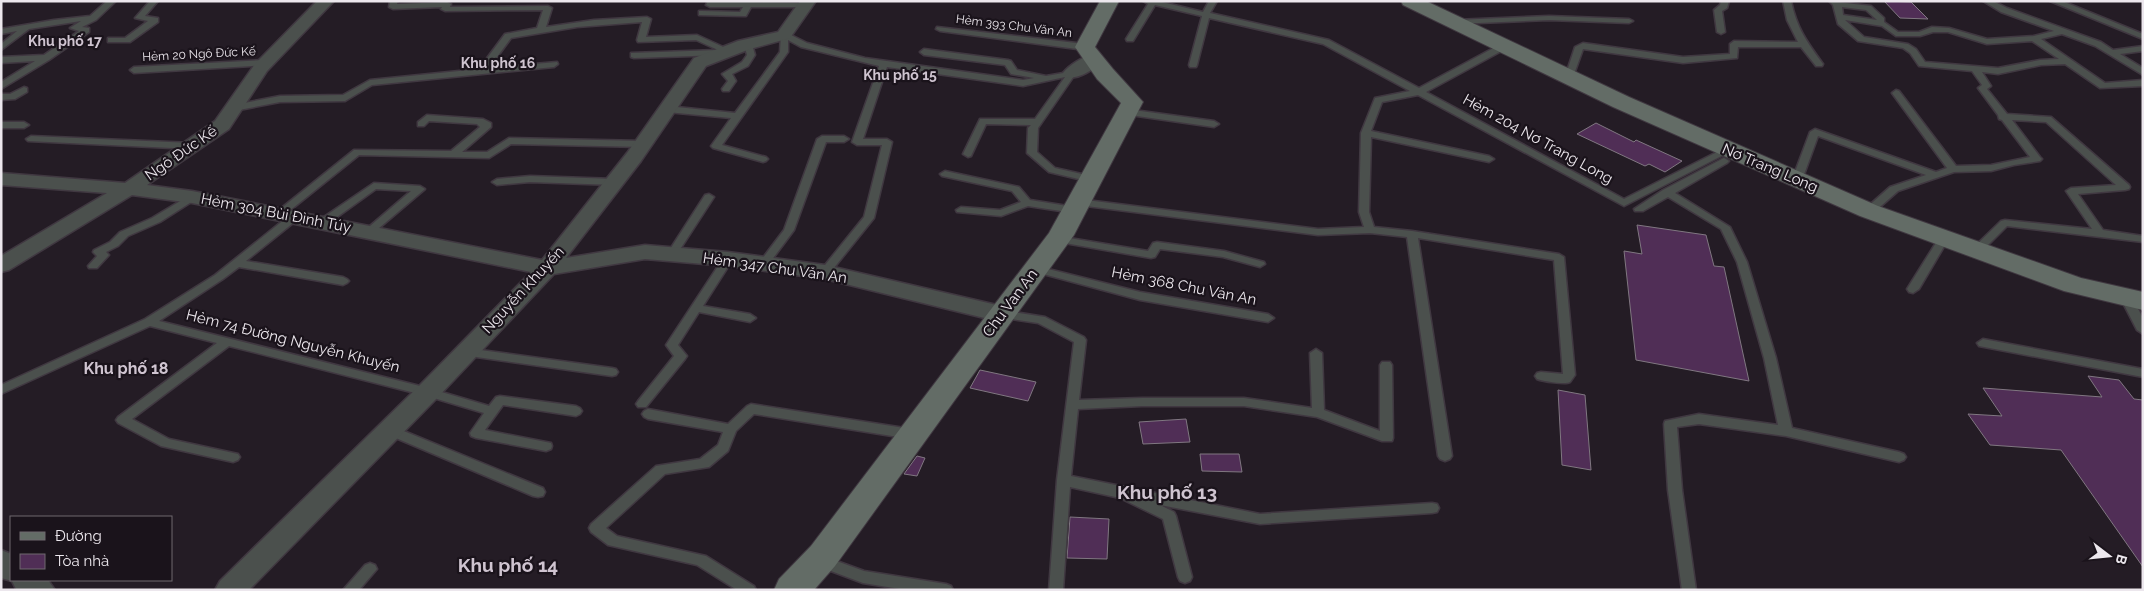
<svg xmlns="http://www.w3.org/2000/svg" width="2144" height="591" viewBox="0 0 2144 591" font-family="Raleway,sans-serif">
<rect width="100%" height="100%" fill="#241c25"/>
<!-- building -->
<g fill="#502e56" stroke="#807781">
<path d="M1884,1L1911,2L1928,19L1900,18Z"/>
<path d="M1596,123L1634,142L1636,140L1682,161L1665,172L1649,164L1645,166L1577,134Z"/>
<path d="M1637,225L1706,235L1714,266L1724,267L1749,381L1636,360L1624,251L1642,254Z"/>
<path d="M980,370L1036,382L1028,401L970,388Z"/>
<path d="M2088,376L2119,380L2134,399L2143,400V567L2061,450L1990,445L1968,414L2002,416L1983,388L2102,397Z"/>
<path d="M1558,390L1585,395L1591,470L1562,465Z"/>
<path d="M1186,419L1190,442L1143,444L1139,422Z"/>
<path d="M1200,454H1239L1242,472L1202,471Z"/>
<path d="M917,456L925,458L917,476L904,474Z"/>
<path d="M1070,517L1109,519L1107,559L1067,558Z"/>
</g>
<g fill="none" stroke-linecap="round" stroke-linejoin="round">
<!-- lane casing -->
<g stroke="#403841" stroke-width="3">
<g id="lane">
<path d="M107,1H116L96,20L82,27L89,28V32L49,60L1,89V82L35,61L1,63V57L44,55L79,31L70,28L81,21L29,29L1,50V44L17,31L1,34V29L54,20L90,16Z"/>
<path d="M150,1H158L145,16L158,18V22L130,42H108V38H125L148,21L135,18Z"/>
<path d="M390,1H398L397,4L447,2L451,4L450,7L548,6L552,8L546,27L594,20L647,17L651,19L646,37L697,35L732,51L722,55L634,58L631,57V53L718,50L696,40L638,42L637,40L642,22L577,27L511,38L489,68L557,62L558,64L554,67L372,85L345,101L280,102L234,111L229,108L234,105L280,96L343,95L370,80L479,69L505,34L537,28L543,10L445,11L441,9L442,7L393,9L389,7Z"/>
<path d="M708,1L806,3L810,5L806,7H751L746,16H743L699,15V11H702L740,12L743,7H710L706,5Z"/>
<path d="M1143,1H1158L1203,12L1209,1H1217L1210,13L1329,40L1419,88L1501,44H1507V48L1426,92L1624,199L1725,148L1728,147L1733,150L1624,206L1418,95L1382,102L1371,131L1489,156L1494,159L1489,162L1371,137L1369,212L1374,227L1412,231L1559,254L1564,257L1575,375C1574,376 1571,381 1570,382C1566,385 1542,381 1537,379L1535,376L1537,373L1541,372L1563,374L1554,260L1418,238L1452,456L1450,459L1445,461L1440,459L1438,456L1407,237L1370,233L1318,235L1078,205L1073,202L1078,199L1318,229L1364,227L1359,212L1361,133L1375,98L1410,91L1323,44L1209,18L1197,65L1196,67H1190L1189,65L1202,16L1155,5L1133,41H1127L1126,39L1148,4Z"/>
<path d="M1721,1H1729L1727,8L1722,11L1725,32L1721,34L1717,32L1714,10L1720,5Z"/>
<path d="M1783,1H1791C1797,29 1807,42 1823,64L1822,66H1816L1801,47H1738L1737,58L1683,63L1583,49L1573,77L1569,80L1565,77L1575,47L1583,43L1683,57L1730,54V44L1734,41L1798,42L1787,20Z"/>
<path d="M1829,1L1871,6L1884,18V22L1898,32H1919L1932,27L1949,28L1987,39L2034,36L2054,31L2001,12L1983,1H1993L2007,8L2101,42L2113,50L2143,46V51L2120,54L2143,68V75L2095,46L2062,34L2041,39L2105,83L2143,80V86L2100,88L2065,64L2041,65L1998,74L1982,72L1991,86L1987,89L2007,114L2051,117L2129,185L2130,187L2129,189L2125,190L2078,194L2103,230L2143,236V242L2007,226L1981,252H1973L1972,250L1973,248L2001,221L2005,220L2092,229L2066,191L2071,188L2116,185L2046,122L2012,120L2040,157L2042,159L2040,161L2014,165L1991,171L1954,172L1898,191L1873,213H1865L1864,211L1865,209L1890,187L1926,175L1818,136L1802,180L1801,182H1793L1792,180L1810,132L1815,129L1936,172L1947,168L1892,93L1896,90L1899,91L1956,166L1991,165L2030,157L2002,120L1999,119L1998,115L1978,88L1982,85L1972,71L1919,66L1910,53L1903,48L1858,41L1838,24L1833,5ZM1842,7L1866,10L1877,20L1843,15ZM1845,20L1882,26L1896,36H1920L1933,32H1948L1987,44L2032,41L2059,59L2040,60L1998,68L1925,62L1916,49L1908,44L1864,37Z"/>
<path d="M2050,1H2062L2143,34V39Z"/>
<path d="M1549,16L1629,19L1633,21L1629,23L1549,20L1455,24L1451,22L1455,20Z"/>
<path d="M937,27L1085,44L1089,47L1085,50L940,31L936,29Z"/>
<path d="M781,33H787L807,43L865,58L1023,80L1034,78L1011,74L1005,65L924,55L920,52L924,49L1008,60L1011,61L1017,70L1046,76L1075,71L1076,73L1038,128L1037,152L1055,168L1095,177L1096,179L1091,182L1049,172L1027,153L1028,128L1031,125L986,124L971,156L968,157L963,154L980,119H1035L1065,77L1023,86L887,67L863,139H887L892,142L874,218L829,274H821L820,272L821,270L864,217L882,145H857L852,142L879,66L801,47L788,40V52L722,145L766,157L768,159L766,161L763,162L713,148L711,146L731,118L667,112L662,109L667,106L735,113L780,52Z"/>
<path d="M748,41L752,44L755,55L748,66L732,74L736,81L729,91H723L722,89L728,81L722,74L742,62L747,55L744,44Z"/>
<path d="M265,60L269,63L268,65L134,73L130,70L134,67Z"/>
<path d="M24,87L27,88V92L15,99L1,100V94H10Z"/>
<path d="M1126,109L1214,121L1219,124L1214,127L1123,114V110Z"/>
<path d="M427,115L483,119L491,123V127L462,152H487L509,138L643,141L648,144L643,147L511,144L489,158L359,155L283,216H275L274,214L354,150L451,151L480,127L477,124L429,121L424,126H418V122Z"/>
<path d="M1,122H24L29,125L24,128H1Z"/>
<path d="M31,136L193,143L198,146L193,149L28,141L26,139Z"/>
<path d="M822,136H844L849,139L844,142H826L794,230L768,265H760L759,263L784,230L817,139Z"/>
<path d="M1724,158L1729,161L1727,163L1675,193L1730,227L1747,262L1776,358L1792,428L1899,452L1904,454L1906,457L1904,460L1899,462L1786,436L1699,424L1677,427L1682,490L1696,590H1682L1668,490L1664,424L1665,421L1699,414L1778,425L1764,358L1737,262L1721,229L1668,197L1643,211H1635L1634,209L1663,190Z"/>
<path d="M945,171L1019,187L1030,200L1074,207L1079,210L1074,213L1028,206L1001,216L957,212L956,210L961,207L1000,210L1021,202L1012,191L942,176L940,174Z"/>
<path d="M530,176L615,179L620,182L615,185L530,182L497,185L492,182L497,179Z"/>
<path d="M374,183L420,186L425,189L372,234H364L363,232L411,191L376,189L326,225H318L317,223L318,221Z"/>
<path d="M192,194L197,197L196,199L160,222L128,236L118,246L106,252L109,255L97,268H89L88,266L97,256L93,252L94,250L110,242L120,232L152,218Z"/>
<path d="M709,194L714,197L677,254L676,256H668L667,254L705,195Z"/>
<path d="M294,214L299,217L298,219L246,261L343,277L347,279L349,281L347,283L343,285L239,267L223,279L159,321L428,388L489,406L496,397L500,396L576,406L580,408L582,411L580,414L576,416L503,405L485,430L551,443L552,446L551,449L546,451L476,438L471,436L470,433L484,413L427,396L229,346L132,419L169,439L238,454L240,457L238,460L233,462L161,446L118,423L116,420L118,417L217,343L150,326L1,394V385L145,319L215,275L290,215Z"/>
<path d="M1944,235L1949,238L1919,289L1913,293L1909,292L1907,289L1939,238Z"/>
<path d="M1057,236L1148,251L1153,243L1157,242L1224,251L1264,262L1265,264L1260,267L1223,257L1160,249L1155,257L1151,258L1053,241L1052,239L1053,237Z"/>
<path d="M728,256L733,259L703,306L750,314L756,318L750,322L699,312L678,345L687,356L685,359L646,407H638L636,404L638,401L674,356L666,345L724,257Z"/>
<path d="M1036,266L1140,292L1268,314L1274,318L1268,322L1140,300L1032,271L1031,269Z"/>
<path d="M2126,293L2130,294L2143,318V334L2137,330L2120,297Z"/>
<path d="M1001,310L1045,317L1084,337L1086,340L1079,400L1142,398H1244L1312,408L1310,353L1316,349L1322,353L1324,410L1380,431V365L1382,362H1390L1392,365L1393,438L1392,441H1382L1317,417L1244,406H1142L1078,409L1071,476L1260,514L1432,503L1437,504L1439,508L1437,512L1432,513L1260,524L1160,505L1174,512L1176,516L1192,577L1190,581L1185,583L1180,581L1178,577L1163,519L1120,498L1070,487L1063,590H1049L1057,480L1074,342L1038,323L997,317L995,314Z"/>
<path d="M1983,339L2143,369V377L1979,346L1977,343Z"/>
<path d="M466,348L612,368L616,369L618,372L616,375L612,376L462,355L460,352Z"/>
<path d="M751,404L911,429L916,431L917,434L916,437L911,439L754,414L736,431L728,451L709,467L665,474L606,528L617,536L706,556L754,586L756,590H737L697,565L608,545L591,532L589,528L591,524L656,466L700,459L718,445L723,432L648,419L644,417L642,414L644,411L648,409L728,424L747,406Z"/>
<path d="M389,425L543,488L545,492L543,496L538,497L533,496L384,433L383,430L384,427Z"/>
<path d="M820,555L864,571L946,584L951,586L953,590H906L863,583L815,565L813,561L815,557Z"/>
<path d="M370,563L375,565L377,569L359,590H343L365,565Z"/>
</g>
</g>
<!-- street casing -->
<g stroke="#403841" stroke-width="3">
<g id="street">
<path d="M317,1H334L267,71L229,129L147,185L192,191L542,260L627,153L694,58L738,41L778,32L800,1H816L790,38L750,49L706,66L641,161L566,258L645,245L728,252L825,265L1001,306L1009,309L1012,314L1009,319L1001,322L825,279L728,266L645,259L554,274L437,398L249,590H215L220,581L419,386L531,272L192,203L132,195L9,270L1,272V256L107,193L1,185V173L125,183L215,121L255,64Z"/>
<path d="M1094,54L1100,55L1103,59C1096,69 1078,80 1066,77L1063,73C1069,65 1084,56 1094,54Z"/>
<path d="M1,550L11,554V580H48L55,590L16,589L12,581L1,578Z"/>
</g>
</g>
<!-- secondary casing -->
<g stroke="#403841" stroke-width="2">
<g id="secondary">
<path d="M1100,1H1119L1095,47L1113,69L1143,102L1074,235L835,566L814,590H774L779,579L811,546L1049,233L1121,103L1097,79L1075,47Z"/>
<path d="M1401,1H1426L1629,97L1878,206L2081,278L2143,292V310L2064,291L1860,216L1613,107L1403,5Z"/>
</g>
</g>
<!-- lane -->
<use href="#lane" fill="#4b504d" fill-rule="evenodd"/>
<!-- street -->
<use href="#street" fill="#4b504d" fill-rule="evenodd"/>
<!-- secondary -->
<use href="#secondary" fill="#636c66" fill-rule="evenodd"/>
</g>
<g text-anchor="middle" stroke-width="4.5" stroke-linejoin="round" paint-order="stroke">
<!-- far-street labels -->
<g font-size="12" fill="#ece7ed" stroke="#1a131b">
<text transform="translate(1014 26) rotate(7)" y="4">Hẻm 393 Chu Văn An</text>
<text transform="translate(199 54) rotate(-3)" y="4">Hẻm 20 Ngô Đức Kế</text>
</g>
<!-- far-neighbourhood labels -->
<g font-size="14" font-weight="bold" fill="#cfc4d0" stroke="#1a131b">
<text x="65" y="46">Khu phố 17</text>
<text x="498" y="68">Khu phố 16</text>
<text x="900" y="80">Khu phố 15</text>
</g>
<!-- street labels -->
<g font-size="15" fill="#ece7ed" stroke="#1a131b">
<text transform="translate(1538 139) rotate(29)" y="5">Hẻm 204 Nơ Trang Long</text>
<text transform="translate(181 153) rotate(-35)" y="5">Ngô Đức Kế</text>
<text transform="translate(1770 168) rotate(23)" y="5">Nơ Trang Long</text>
<text transform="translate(276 213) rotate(11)" y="5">Hẻm 304 Bùi Đình Túy</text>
<text transform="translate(775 268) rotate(8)" y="5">Hẻm 347 Chu Văn An</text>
<text transform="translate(1184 286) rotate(11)" y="5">Hẻm 368 Chu Văn An</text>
<text transform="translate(523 290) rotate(-47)" y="5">Nguyễn Khuyến</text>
<text transform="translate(1010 303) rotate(-53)" y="5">Chu Van An</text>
<text transform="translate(293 341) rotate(14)" y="5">Hẻm 74 Đường Nguyễn Khuyến</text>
</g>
<!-- neighbourhood labels -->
<g font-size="16" font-weight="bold" fill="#cfc4d0" stroke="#1a131b">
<text x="126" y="374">Khu phố 18</text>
</g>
<!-- near-neighbourhood labels -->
<g font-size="19" font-weight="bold" fill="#cfc4d0" stroke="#1a131b">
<text x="1167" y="499">Khu phố 13</text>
<text x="508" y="572">Khu phố 14</text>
</g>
</g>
<!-- border -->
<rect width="2144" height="591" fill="none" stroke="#ece7ed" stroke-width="5"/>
<!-- legend -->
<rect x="10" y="516" width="162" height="65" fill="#1a131b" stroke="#6e686f"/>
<rect x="20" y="532" width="25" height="8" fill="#636c66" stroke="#6e686f"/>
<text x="55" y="541" font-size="15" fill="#ece7ed">Đường</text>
<rect x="20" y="554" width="25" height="15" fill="#502e56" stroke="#6e686f"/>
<text x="55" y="566" font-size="15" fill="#ece7ed">Tòa nhà</text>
<!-- north arrow -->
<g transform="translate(2109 556) rotate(106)" stroke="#1a131b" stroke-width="4" paint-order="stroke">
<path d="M0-4L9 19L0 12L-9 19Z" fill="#ece7ed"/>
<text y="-8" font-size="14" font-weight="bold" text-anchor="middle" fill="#ece7ed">B</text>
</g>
</svg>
